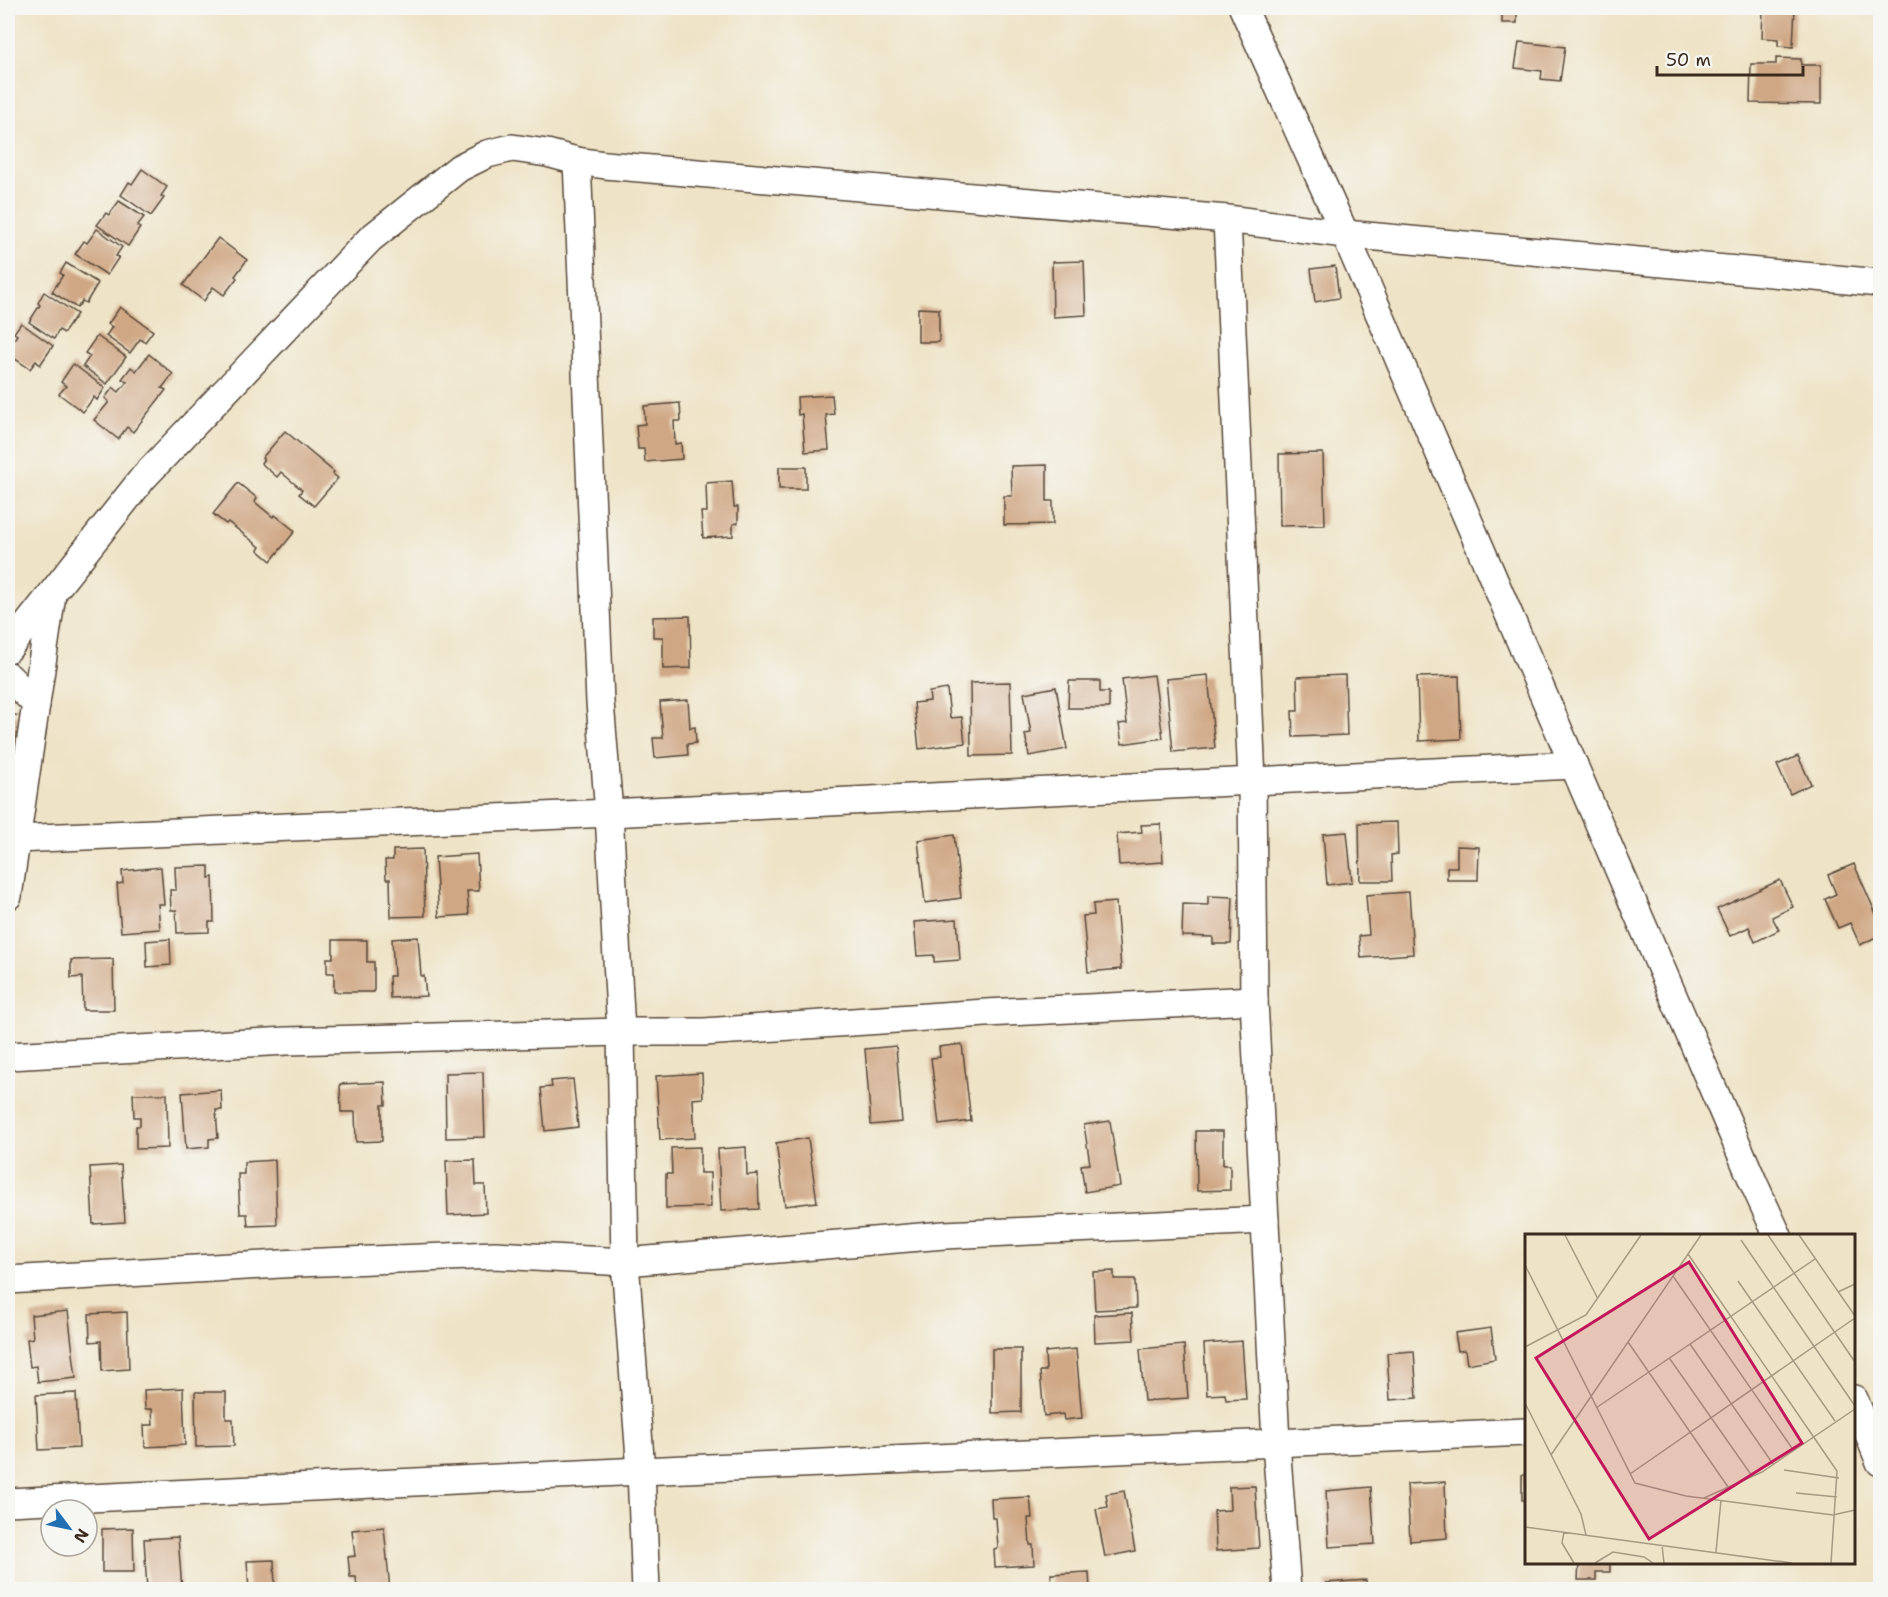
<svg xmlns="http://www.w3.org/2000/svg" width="1888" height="1597" viewBox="0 0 1888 1597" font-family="'Shantell Sans',sans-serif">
<rect width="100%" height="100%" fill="#f6f6f2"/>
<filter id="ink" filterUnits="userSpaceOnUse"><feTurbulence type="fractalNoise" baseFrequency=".0167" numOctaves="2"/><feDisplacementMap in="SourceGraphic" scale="12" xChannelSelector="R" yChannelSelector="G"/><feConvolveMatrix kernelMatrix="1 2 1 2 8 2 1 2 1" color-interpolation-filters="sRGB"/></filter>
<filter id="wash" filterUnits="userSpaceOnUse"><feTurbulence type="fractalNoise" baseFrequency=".008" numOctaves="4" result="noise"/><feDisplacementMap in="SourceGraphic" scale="24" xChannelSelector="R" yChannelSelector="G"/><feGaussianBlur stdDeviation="1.35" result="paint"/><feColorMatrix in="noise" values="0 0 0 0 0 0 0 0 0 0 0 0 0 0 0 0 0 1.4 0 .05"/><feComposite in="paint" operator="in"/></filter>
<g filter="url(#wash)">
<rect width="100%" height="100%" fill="#eee3c6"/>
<g id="blocks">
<!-- building -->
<g fill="#cfa785">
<rect x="1502" y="8" width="15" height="15"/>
<path d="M1763,8H1795L1793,47L1778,46V39L1762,38Z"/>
<path d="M1519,42L1565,47L1560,81L1541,79L1542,71L1515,68Z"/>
<path d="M1776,58L1801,59V65H1821V104L1750,103L1751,64H1776Z"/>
<path d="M142,169L167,187L161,196L164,198L151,216L121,195L129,182L132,184Z"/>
<path d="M119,201L144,217L137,226L140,228L128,246L97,225L106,213L109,215Z"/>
<path d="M97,229L122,247L116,256L119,257L107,275L75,254L84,241L87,243Z"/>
<path d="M218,238L247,260L235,276L237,278L224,295L213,287L204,301L183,285Z"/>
<path d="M1084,261L1086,315L1053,317L1052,262Z"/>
<path d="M66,263L98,283L86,303L82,301L77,308L52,292L63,275L60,273Z"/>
<path d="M1335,266L1339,298L1315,302L1311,269Z"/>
<path d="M44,292L77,314L64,333L59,330L54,339L29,322L40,305L38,303Z"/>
<path d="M120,307L153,331L145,342L140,339L130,353L106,336L112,327L108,324Z"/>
<path d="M918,308L939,309V342H918Z"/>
<path d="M21,323L53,346L40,365L36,361L30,369L8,354V349L17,335L14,333Z"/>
<path d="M97,336L126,357L107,384L83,366L90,356L85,353Z"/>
<path d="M149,354L173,374L162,388L166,390L133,432L127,427L118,439L94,420L109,402L105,398L113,387L119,392L127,382L122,379L131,367L136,371Z"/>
<path d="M73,364L105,388L97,400L94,397L83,412L59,394L66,386L61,382Z"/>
<path d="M832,395L834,414L826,415L829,450L805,452L802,414L798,415L797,397Z"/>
<path d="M680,403L681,421H674L675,444L681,443L682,459L645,462L644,449H638L636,425L645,424L644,406Z"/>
<path d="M285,431L334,472L333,474L338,478L314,506L299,494L302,490L281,472L277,477L261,463L264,459L262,458Z"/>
<path d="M1323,453L1325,525L1280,526L1279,454Z"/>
<path d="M1047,465V501H1053V524L1004,525V496H1012L1011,466Z"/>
<rect x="779" y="467" width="27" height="22"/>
<path d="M732,481L734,507H738V523L733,524V536L703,538L701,512H707L706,483Z"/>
<path d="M238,483L257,498L255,502L273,517L275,515L295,531L271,561L258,550L260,547L228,522L226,524L213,514Z"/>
<path d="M690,616L691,668L663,669V637H653V617Z"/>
<path d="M1154,675L1163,738L1122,744L1119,724L1127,723L1122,679Z"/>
<path d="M1208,675L1215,748L1173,752L1166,679Z"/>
<path d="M1345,675L1347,735L1293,737L1292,711H1298L1297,677Z"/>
<path d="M1459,676L1461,739L1419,741L1417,677Z"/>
<path d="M1069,681H1100V692H1109V708H1068Z"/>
<path d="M1010,682L1012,755L971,756L970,683Z"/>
<path d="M1056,687L1067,749L1029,756L1025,734L1031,733L1024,693Z"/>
<path d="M947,689L950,718L962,717L965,743L919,749L914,703L930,701L929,692Z"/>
<path d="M688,700L690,728L695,727L696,743L687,744L688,755L655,758L653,738H663L660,702Z"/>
<path d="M8,714L28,717L19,732L14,759L19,760L17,776L8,774Z"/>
<path d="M1798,756L1811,784L1790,794L1777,765Z"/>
<path d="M1397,822L1398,854L1391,855L1392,881H1360L1359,823Z"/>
<path d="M1161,824L1163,862L1119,865L1117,834L1142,832L1141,825Z"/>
<path d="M1347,832L1352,882L1327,885L1323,834Z"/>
<path d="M954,835L961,898L925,903L918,840Z"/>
<path d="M1457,846L1479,847L1478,880H1447V867H1457Z"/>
<path d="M423,849L425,916L391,917L390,879H386L385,860H393V850Z"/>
<path d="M477,854L479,891H467L469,915L439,917L435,857Z"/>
<path d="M1854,864L1880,923V935L1860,945L1850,923L1838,928L1825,899L1836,894L1828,875Z"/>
<path d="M209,866V878L213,877L214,922H209V932L177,933L176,910H171L170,890H176L175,867Z"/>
<path d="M161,867L164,904H158L160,929L121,932L117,884L123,883L122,871Z"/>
<path d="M1780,880L1793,907L1772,917L1779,930L1755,942L1749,927L1730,936L1717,909Z"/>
<path d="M1409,892L1413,954L1361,958L1359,936L1369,935L1366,895Z"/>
<path d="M1208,896L1233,897L1231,944H1213V937L1182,936L1183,904L1208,905Z"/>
<path d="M1116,902L1121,969L1088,972L1083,916L1094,915L1093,904Z"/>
<path d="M957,919L960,960L934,962V955L917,956L914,922Z"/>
<path d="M418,937L421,976H424L426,996L390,998L389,976H394L392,939Z"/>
<path d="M170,939L171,965L147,967L146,941Z"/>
<path d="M333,940H367V962H374V992H334V973H327V958H333Z"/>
<path d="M113,959L114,1010H83L82,977L71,978V960Z"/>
<path d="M962,1044L971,1121L939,1125L931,1058L940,1057L939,1047Z"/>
<path d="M896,1046L902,1122L871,1125L865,1049Z"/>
<path d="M483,1072L485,1137L446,1138L445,1073Z"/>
<path d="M702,1073L703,1098L693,1099L695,1138L660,1140L656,1076Z"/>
<path d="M573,1079L578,1127L545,1131L541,1088L552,1087L551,1081Z"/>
<path d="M385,1082L386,1105H382V1141L356,1142L355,1112H341L340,1084Z"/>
<path d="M221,1090L222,1110H216L218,1138L209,1139V1147L186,1149L182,1093Z"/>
<path d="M133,1094H167L168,1148L136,1149V1126H140V1117H134Z"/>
<path d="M1110,1121L1120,1186L1085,1192L1081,1165L1090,1164L1084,1125Z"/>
<path d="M1196,1131H1223V1165H1230V1190L1197,1191Z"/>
<path d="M808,1138L817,1202L785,1206L776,1143Z"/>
<path d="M700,1147V1173H710L711,1207L666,1208V1174H672L671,1148Z"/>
<path d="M746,1147L747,1175L758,1174L759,1209L721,1211L718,1149Z"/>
<path d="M275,1160L277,1225L248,1226L247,1214H240L238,1174H244V1162Z"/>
<path d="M475,1160L476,1185H485L486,1213L448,1215L446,1161Z"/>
<path d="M121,1165L125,1222L93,1224L90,1167Z"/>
<path d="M1114,1271V1279H1135L1136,1308L1095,1310L1093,1272Z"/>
<path d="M68,1311L76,1378L38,1382L36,1366L30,1367L27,1339L33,1338L31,1315Z"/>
<path d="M127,1312L129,1369L102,1371L101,1341L90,1342L89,1314Z"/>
<path d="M1132,1313L1134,1340L1095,1342L1094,1315Z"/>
<path d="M1491,1328L1495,1359L1467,1364L1465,1350L1458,1351L1455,1333Z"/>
<path d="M1242,1341L1246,1399L1226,1400L1225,1394L1207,1395L1204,1344Z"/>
<path d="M1184,1345L1188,1398L1144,1401L1140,1349Z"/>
<path d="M992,1349H1021V1412L992,1413Z"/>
<path d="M1076,1349L1082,1418L1064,1420L1063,1414L1044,1416L1040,1371H1046L1045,1352Z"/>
<path d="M1414,1351L1417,1398L1390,1400L1387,1353Z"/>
<path d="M183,1388L185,1445L145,1447L144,1425H153L152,1409H145L144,1390Z"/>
<path d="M195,1392H226V1419H233L234,1446L196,1447Z"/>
<path d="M76,1393L79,1448L39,1450L36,1395Z"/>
<rect x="1522" y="1475" width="4" height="25"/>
<path d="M1445,1482L1447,1538L1410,1541L1407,1484Z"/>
<path d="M1255,1486L1259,1548L1216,1551L1214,1511L1230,1510L1229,1487Z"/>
<path d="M1371,1487L1375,1544L1329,1547L1326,1491Z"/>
<path d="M1124,1491L1135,1551L1105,1557L1096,1509L1108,1507L1106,1494Z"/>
<path d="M1030,1497L1032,1518H1028L1030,1545H1033L1034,1565L995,1567L994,1549L998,1548L996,1518H992L991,1499Z"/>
<path d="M384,1527L390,1590H357L356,1577H350L348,1557L355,1556L352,1530Z"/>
<path d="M133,1528L134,1572H102V1529Z"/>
<path d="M178,1537L182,1590H147L144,1539Z"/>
<path d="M274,1560L275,1590H249L247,1561Z"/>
<path d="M1579,1562H1610V1572H1596V1580H1578Z"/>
<path d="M1089,1572L1090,1590H1052L1051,1574Z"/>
<path d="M1366,1580L1367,1590H1327L1326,1583Z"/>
</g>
</g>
</g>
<g filter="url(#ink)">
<use href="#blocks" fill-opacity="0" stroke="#564637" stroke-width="1.5"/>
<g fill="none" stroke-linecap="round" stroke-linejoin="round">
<!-- minor casing -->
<g stroke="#564637" stroke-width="30">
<g id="minor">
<path d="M1243,8L1345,234L1755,1186L1778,1236"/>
<path d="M577,161L600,702L609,813L621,1032L625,1262L641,1471L646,1590"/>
<path d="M1227,219L1252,781L1254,1000L1276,1443L1287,1590"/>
<path d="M8,649L143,478L370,239L459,168L487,154L512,148L547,153L577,161L605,165L1227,219L1345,234L1880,283"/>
<path d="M8,676L36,704"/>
<path d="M16,839L609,813L1574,765"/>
<path d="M8,896L52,594"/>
<path d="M8,1056L287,1041L621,1032H704L986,1013L1254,1000"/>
<path d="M8,1280L298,1263L495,1255L625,1262L944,1235L1265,1220"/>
<path d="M1854,1399L1880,1462"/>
<path d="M8,1502L641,1471L1526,1432"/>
</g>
</g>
<!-- minor -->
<use href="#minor" stroke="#fff" stroke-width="27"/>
</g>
</g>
<!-- overview -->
<g transform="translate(1525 1234)">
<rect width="330" height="330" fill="#eee3c6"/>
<path fill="none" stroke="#a69983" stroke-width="1.5" d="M40,1L73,65M243,1L330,128M274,1L330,82M216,6L330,172M163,20L312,237L306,329M0,31L110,249L161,262L308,281L330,276M148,42L269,217M213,47L310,187M313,58L330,50M103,108L203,253M165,110L248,230M0,113L61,81L116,1M145,125L227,242M0,169L56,280L61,301M71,174L290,25M26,221L176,1M259,236L314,244M105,240L330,84M271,259L312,263M179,264L237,238L330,175M0,293L267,329M39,298L37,309L49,329M137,311L139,329M191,318L196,266M70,329L88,318L119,323L128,329"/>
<path fill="#c2185b" fill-opacity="0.15" stroke="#c2185b" stroke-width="3" d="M164,28L277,209L124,305L11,124Z"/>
<rect width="330" height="330" fill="none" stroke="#3b2a1e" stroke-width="3"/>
</g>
<!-- margin -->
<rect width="1888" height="1597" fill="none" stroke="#f6f6f2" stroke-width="30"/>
<!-- north arrow -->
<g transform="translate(69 1528) rotate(122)"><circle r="28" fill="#f6f6f2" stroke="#aba49d" stroke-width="1.5"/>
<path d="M0-4.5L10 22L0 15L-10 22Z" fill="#1f6fb2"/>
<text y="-9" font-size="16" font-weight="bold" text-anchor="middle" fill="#3b2a1e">N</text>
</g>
<!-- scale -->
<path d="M1657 66v9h146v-9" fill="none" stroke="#3b2a1e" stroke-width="3"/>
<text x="1666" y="66" font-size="18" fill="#3b2a1e" stroke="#f6f6f2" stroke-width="4.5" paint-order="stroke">50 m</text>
</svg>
